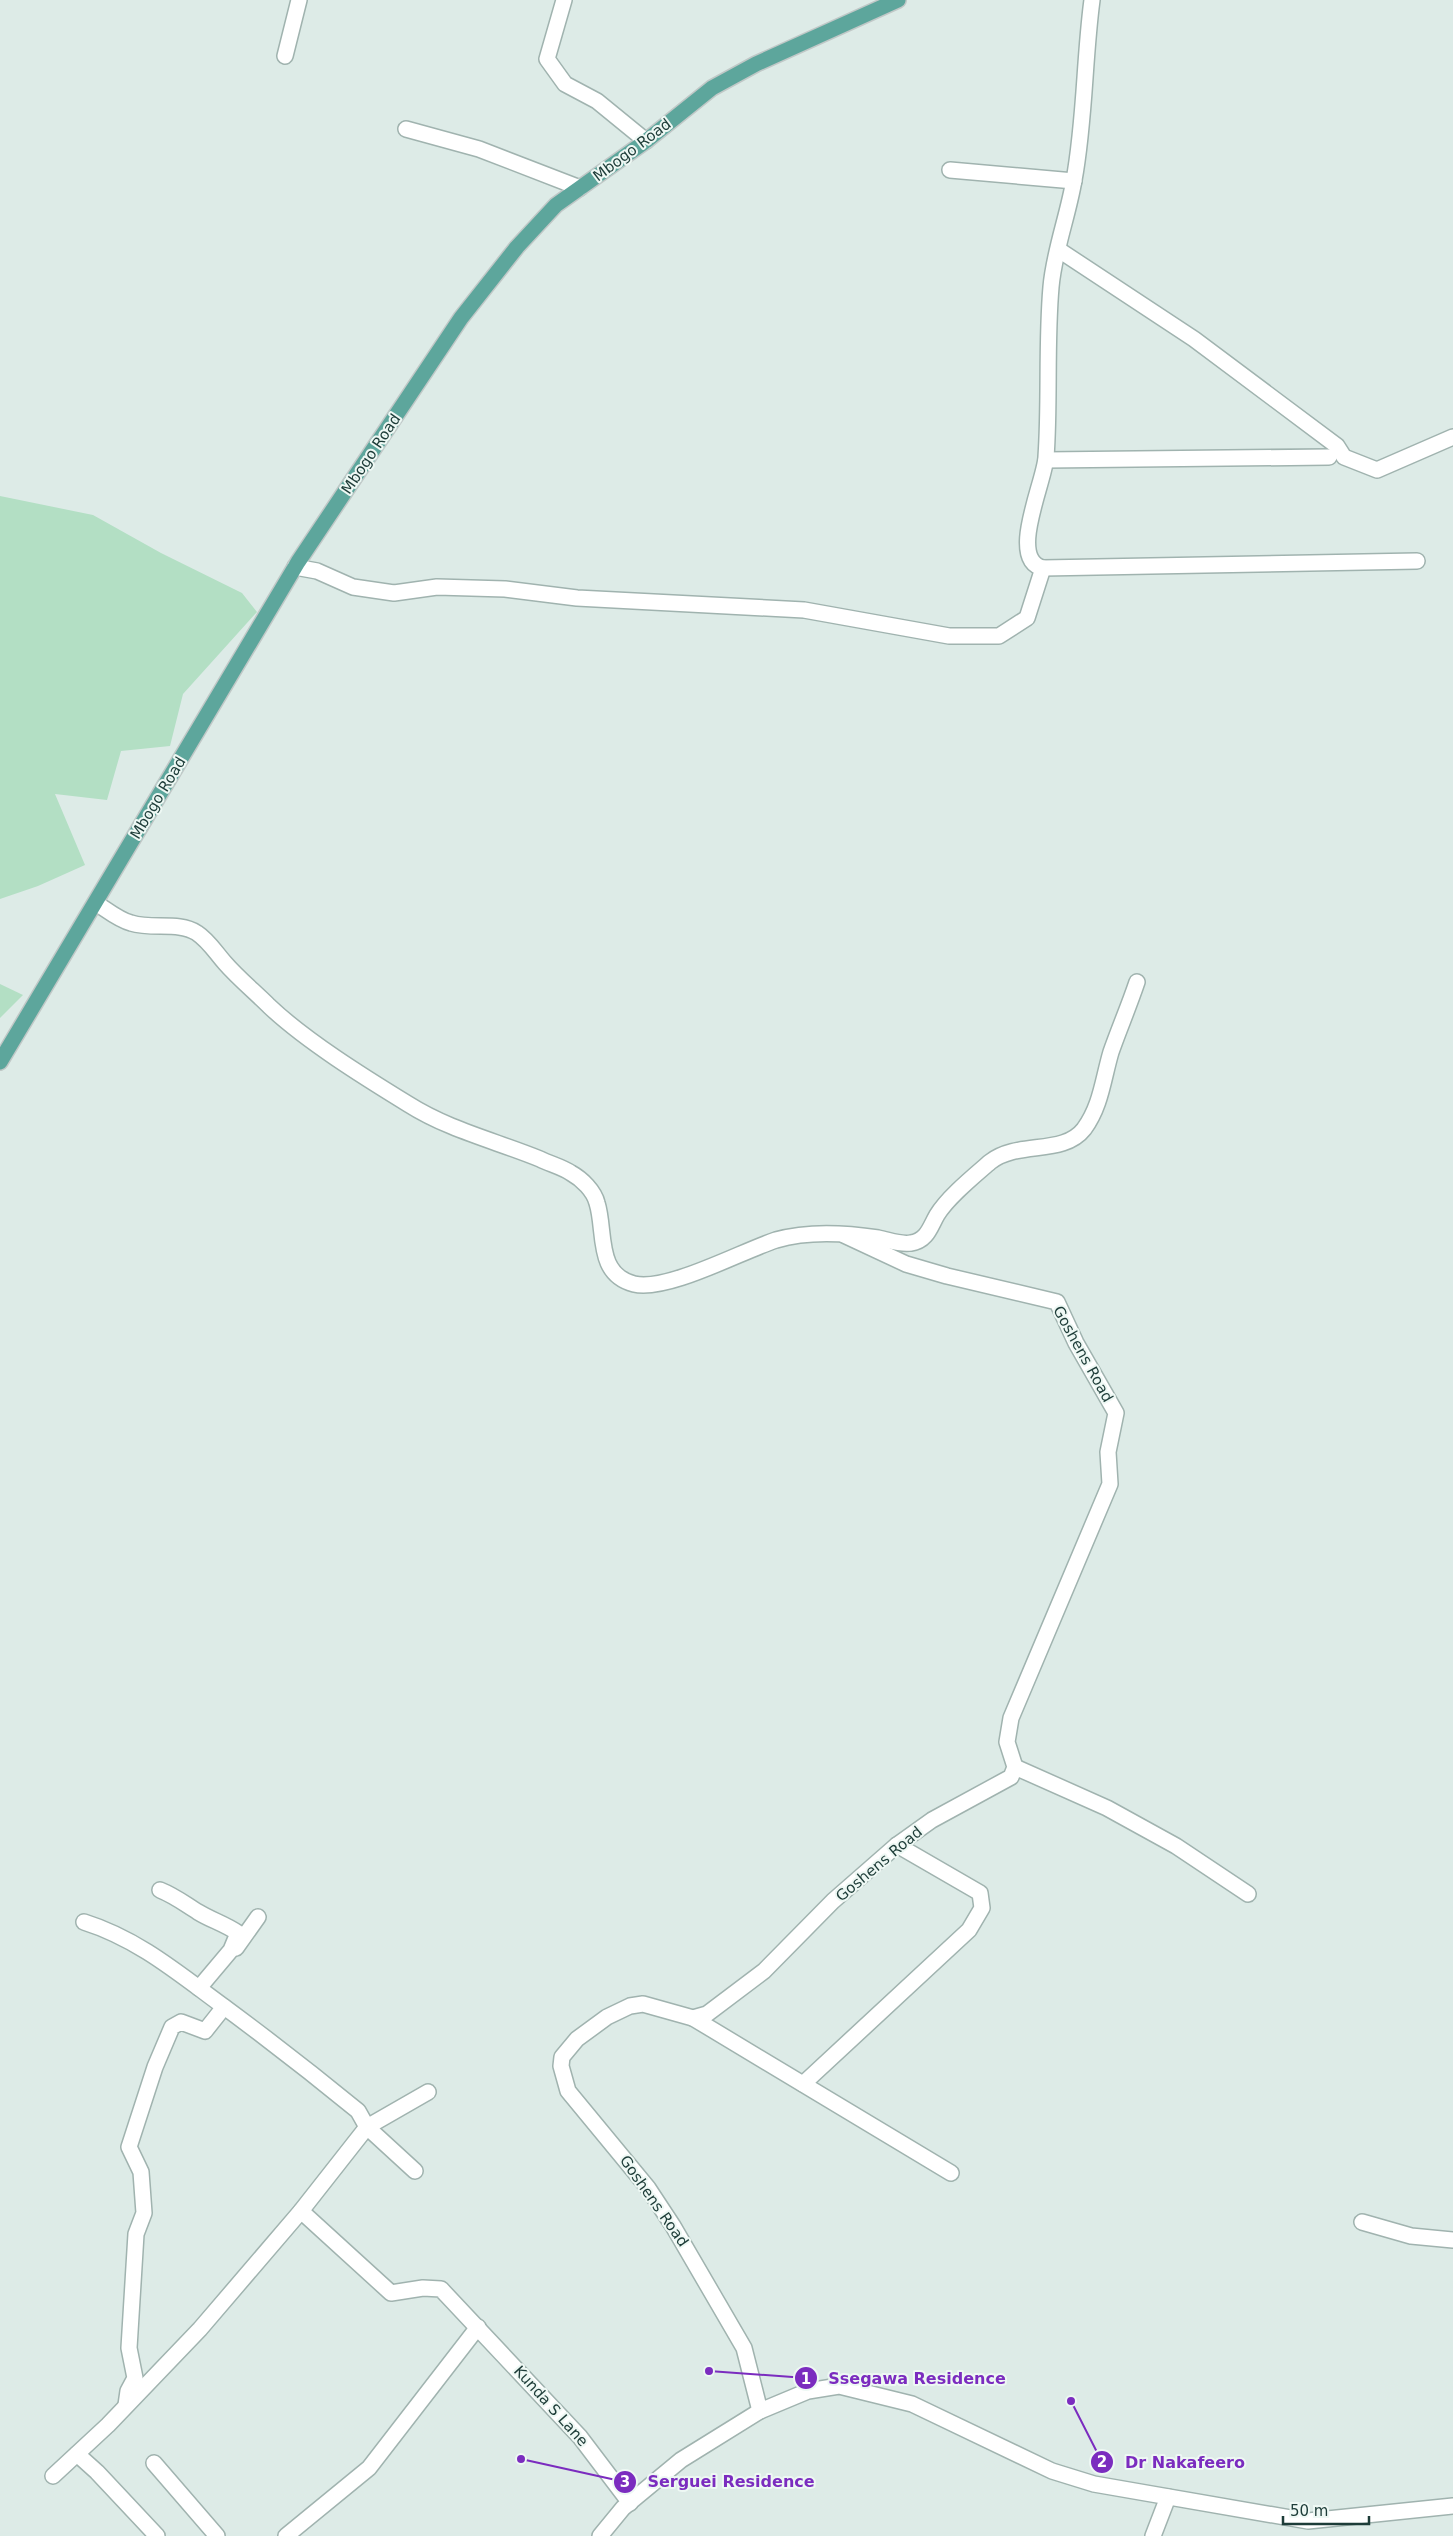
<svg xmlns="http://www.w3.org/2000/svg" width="1453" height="2536" viewBox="0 0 1453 2536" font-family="'DejaVu Sans',sans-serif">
<rect width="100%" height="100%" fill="#ddebe7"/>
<!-- green -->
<g fill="#b3dfc4">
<path d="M0,496L93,515L161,553L242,593L257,612L183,694L170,746L121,751L107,800L55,794L85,865L38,886L0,899Z"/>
<path d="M0,984L23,995L0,1018Z"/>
</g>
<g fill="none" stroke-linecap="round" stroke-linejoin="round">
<!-- minor casing -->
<g stroke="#a0b3af" stroke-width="18">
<g id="minor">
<path d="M564,0L547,59L565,84L597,101L646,141"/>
<path d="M1092,0C1084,60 1085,121 1074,180C1068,216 1054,251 1051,287C1046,344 1050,401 1046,457C1045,481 1007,560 1043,568L1417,561"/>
<path d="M285,56L299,0"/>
<path d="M406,129L479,149L580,188"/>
<path d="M950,170L1074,181"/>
<path d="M1059,250L1194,339L1337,446L1344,457L1377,470L1453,437"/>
<path d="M1046,460L1329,457"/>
<path d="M295,567L317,571L353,587L394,593L437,587L505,589L577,598L804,610L949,636H999L1027,618L1043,568"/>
<path d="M96,903C107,910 119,920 131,923C153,930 178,921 197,933C209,941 216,953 225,963C238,978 255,992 269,1006C306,1041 364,1077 408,1104C449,1130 496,1141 540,1159C550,1164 562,1167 571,1173C582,1179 594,1191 597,1203C606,1231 595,1274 634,1284C667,1292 742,1251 776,1240C807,1231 846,1233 878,1238C889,1240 900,1245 911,1243C927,1241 930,1227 937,1215C948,1197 974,1176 990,1162C1018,1140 1063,1156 1084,1129C1101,1106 1103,1079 1111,1052C1119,1029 1129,1006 1137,982"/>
<path d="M1015,1767L1107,1808L1176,1846L1248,1894"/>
<path d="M160,1890C175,1896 185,1904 198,1912C211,1920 225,1924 238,1933L231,1950L199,1988"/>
<path d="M84,1922C138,1939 178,1973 223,2006C269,2040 314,2075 358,2111L367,2127L415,2171"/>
<path d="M236,1948L258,1917"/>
<path d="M693,2018L951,2173"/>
<path d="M803,2084L969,1930L982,1908L980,1893L897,1845"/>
<path d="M301,2211L391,2293L423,2288L441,2289L580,2437L630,2503"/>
<path d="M1362,2222L1411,2236L1453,2240"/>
<path d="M126,2405L128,2391L135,2378L129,2348L136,2234L144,2213L141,2172L129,2147L155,2067L172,2027L181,2022L205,2031L224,2007"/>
<path d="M760,2411L744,2348L673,2226L648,2188L568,2091L561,2066L562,2057L577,2039L607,2017L630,2006L643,2004L693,2018L707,2014L764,1971L833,1901L897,1845L932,1820L1011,1777L1015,1767L1007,1742L1011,1718L1110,1484L1108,1452L1116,1413L1076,1343L1057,1302L947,1276L906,1264L844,1235"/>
<path d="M77,2454L97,2472L157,2536"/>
<path d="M154,2463L217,2536"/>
<path d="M53,2476L108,2425L200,2329L301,2211L367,2127L428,2092"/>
<path d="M286,2536L369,2468L478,2327"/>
<path d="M600,2536L623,2508L681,2460L760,2411L808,2391L839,2386L912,2404L1052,2471L1094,2484L1308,2521L1453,2506"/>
<path d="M1153,2536L1168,2497"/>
</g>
</g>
<!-- major casing -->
<g stroke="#c0c8c7" stroke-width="18">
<path id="major" d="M0,1062L298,562L461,318L517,247L556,205L646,141L712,88L756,64L898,0"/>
</g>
<!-- minor -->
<use href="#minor" stroke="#fff" stroke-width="15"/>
<!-- major -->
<use href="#major" stroke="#5da69c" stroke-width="15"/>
</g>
<g text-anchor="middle" stroke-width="4" stroke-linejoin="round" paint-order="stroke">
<!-- street labels -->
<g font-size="15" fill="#1d3c38" stroke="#eef8f4">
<text transform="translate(632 150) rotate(-37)" y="5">Mbogo Road</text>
<text transform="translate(371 454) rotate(-56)" y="5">Mbogo Road</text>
<text transform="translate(158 798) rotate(-59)" y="5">Mbogo Road</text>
<text transform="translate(1083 1354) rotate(61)" y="5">Goshens Road</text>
<text transform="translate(879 1864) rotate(-40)" y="5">Goshens Road</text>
<text transform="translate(654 2201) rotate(55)" y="5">Goshens Road</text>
<text transform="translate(551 2406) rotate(48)" y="5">Kunda S Lane</text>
</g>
</g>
<!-- callouts -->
<path fill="none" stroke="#7b2cbf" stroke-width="2" d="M709 2371L806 2378M1071 2401L1102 2462M521 2459L625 2482"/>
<g fill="#7b2cbf" stroke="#eef8f4" stroke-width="2">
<circle cx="709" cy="2371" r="5"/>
<circle cx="1071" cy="2401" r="5"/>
<circle cx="521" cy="2459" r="5"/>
<circle cx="806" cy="2378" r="12"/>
<circle cx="1102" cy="2462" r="12"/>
<circle cx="625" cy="2482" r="12"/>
</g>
<g font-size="15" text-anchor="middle" font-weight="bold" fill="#fff">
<text x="806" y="2384">1</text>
<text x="1102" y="2467">2</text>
<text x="625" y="2487">3</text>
</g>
<g font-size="16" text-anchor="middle" font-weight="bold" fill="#7b2cbf" stroke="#eef8f4" stroke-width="4" stroke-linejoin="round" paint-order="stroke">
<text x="917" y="2384">Ssegawa Residence</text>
<text x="1185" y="2468">Dr Nakafeero</text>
<text x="731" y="2487">Serguei Residence</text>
</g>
<!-- scale -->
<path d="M1283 2516v8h86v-8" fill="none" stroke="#1d3c38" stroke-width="2.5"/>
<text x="1290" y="2516" font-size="15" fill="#1d3c38" stroke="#eef8f4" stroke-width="4" paint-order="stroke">50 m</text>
</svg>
